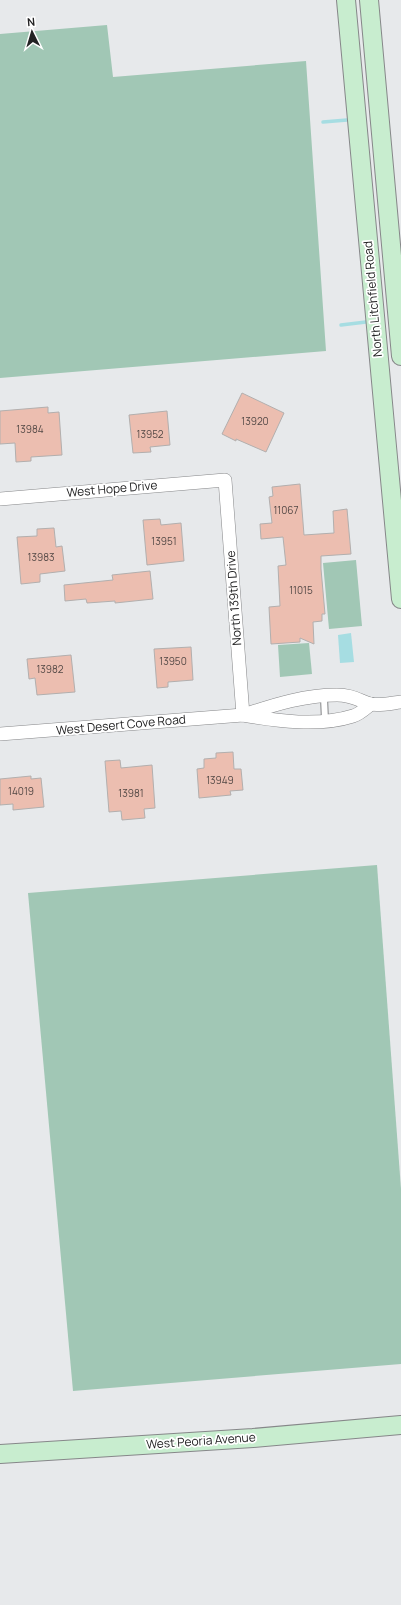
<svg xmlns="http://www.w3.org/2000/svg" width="401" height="1605" viewBox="0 0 401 1605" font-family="Manrope,sans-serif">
<rect width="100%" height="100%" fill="#e7e9eb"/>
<!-- green -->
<g fill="#a1c7b5">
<path d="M107,25L113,77L306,61L326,351L0,378V34Z"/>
<path d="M356,560L362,626L329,629L323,563Z"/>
<path d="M309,643L312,674L280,677L278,645Z"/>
<path d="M377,865L401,1189V1364L73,1391L28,893Z"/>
</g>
<!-- water -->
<path fill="#a6dde2" d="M351,633L354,662L340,663L338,635Z"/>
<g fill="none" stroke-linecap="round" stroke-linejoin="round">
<!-- stream -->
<g stroke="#a6dde2" stroke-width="3.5">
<path d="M323,122L347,120"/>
<path d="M341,325L366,322"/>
</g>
</g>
<!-- building -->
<g fill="#ecbeb0" stroke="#b2afae">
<path d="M242,393L284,413L266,452L236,439V441L222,434Z"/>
<path d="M48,407V413L59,412L62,455L31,457V461L16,462L15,443L0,444V411Z"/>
<path d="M167,411L170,445L150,447L151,452L133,453L129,415Z"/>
<path d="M300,484L304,535L334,533L333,511L347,509L351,554L321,556V569L325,614H322V621L313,622L314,644L300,638V642L271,644L269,607L280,606L278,566L286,565L283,537L261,539L260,524L272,523L269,497L273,496L272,487Z"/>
<path d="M160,519L161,525L181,523L184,561L147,565L143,520Z"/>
<path d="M54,528L56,547L62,546L65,571L40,574V582L21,584L17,537L37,536V529Z"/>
<path d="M150,571L153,599L115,603V601L87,603L86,599L65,601L64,585L113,580L112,575Z"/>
<path d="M191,647L193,680L168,682V687L157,688L154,649Z"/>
<path d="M71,655L75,692L37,695L35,678L29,679L27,659Z"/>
<path d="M233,752L234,769H241L243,790L230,791L231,795L199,798L197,769L204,768V759L216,758V753Z"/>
<path d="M120,760L121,768L152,765L155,808L144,809L145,818L122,820L121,811L109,812L105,761Z"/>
<path d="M31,776V779L41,778L44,807L13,810V804L0,805V779Z"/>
</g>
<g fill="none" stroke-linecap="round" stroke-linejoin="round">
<!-- lane casing -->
<g stroke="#868789" stroke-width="8">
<path id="lane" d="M324,697L325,721"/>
</g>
<!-- street casing -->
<g stroke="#868789" stroke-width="14">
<g id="street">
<path d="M0,499L225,480L243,715"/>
<path d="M247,714C276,704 306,695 337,695C352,695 358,700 370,704C379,706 392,703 401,702"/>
<path d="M0,734L243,715C278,721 318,727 353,716C360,714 366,708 371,704"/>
</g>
</g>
<!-- secondary casing -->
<g stroke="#868789" stroke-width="20">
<g id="secondary">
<path d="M346,0L401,599"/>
<path d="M369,0L401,356"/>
<path d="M0,1454L253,1438L401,1425"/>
</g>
</g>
<!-- lane -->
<use href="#lane" stroke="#fff" stroke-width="6"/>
<!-- street -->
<use href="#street" stroke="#fff" stroke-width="13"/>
<!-- secondary -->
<use href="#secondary" stroke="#c8edcf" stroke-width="18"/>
</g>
<g text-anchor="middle" stroke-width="3.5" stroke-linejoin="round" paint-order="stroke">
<!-- number labels -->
<g font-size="10" fill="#544946">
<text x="255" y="425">13920</text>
<text x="30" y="433">13984</text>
<text x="150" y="438">13952</text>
<text x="286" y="514">11067</text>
<text x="164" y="545">13951</text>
<text x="41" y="561">13983</text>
<text x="301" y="594">11015</text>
<text x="173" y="665">13950</text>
<text x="50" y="673">13982</text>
<text x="220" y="784">13949</text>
<text x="21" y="795">14019</text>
<text x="131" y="797">13981</text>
</g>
<!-- street labels -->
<g font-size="12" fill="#222223" stroke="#fff">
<text transform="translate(373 299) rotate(-95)" y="4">North Litchfield Road</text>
<text transform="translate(112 489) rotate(-5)" y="4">West Hope Drive</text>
<text transform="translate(234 598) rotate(-94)" y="4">North 139th Drive</text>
<text transform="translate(121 725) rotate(-5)" y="4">West Desert Cove Road</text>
<text transform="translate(201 1441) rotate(-4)" y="4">West Peoria Avenue</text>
</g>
</g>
<!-- north arrow -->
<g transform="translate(32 32) rotate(355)" stroke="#ffffff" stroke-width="3" paint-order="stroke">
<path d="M0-3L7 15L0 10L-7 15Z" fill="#222223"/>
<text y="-6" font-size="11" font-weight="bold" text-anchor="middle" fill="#222223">N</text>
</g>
</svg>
